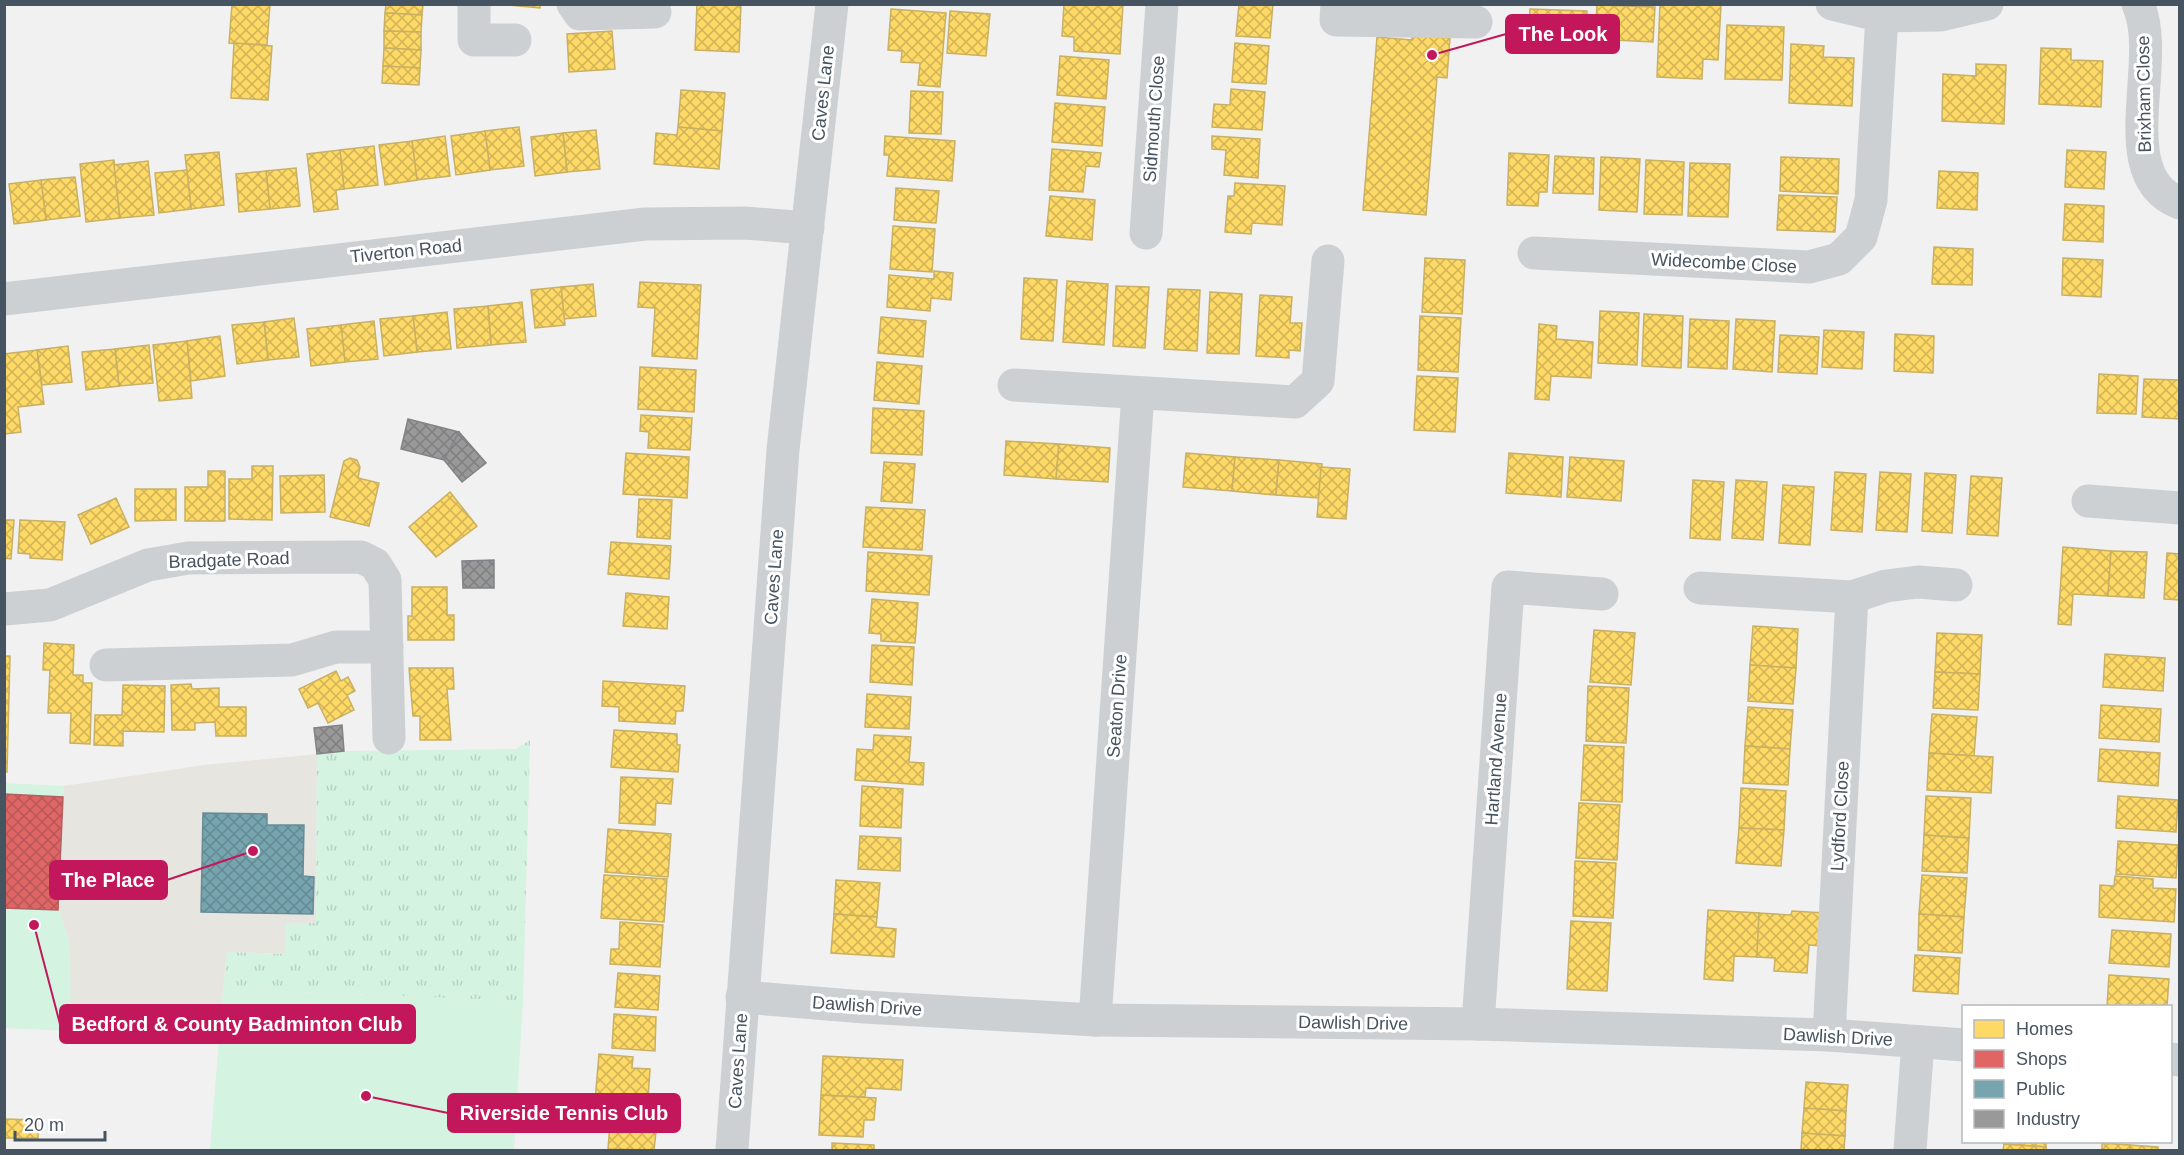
<svg xmlns="http://www.w3.org/2000/svg" width="2184" height="1155" viewBox="0 0 2184 1155" font-family="Arial,sans-serif">
<defs>
<pattern id="grass-tufts" width="24" height="20" patternUnits="userSpaceOnUse" patternTransform="scale(1.5)"><rect width="24" height="20" fill="#d4f3e0"/><path d="M3 7l-1-3M5 7V3M7 7l1-3M15 17l-1-3M17 17v-4M19 17l1-3" fill="none" stroke="#b7d2c3"/></pattern>
<pattern id="homes-cross-hatch" width="8" height="8" patternUnits="userSpaceOnUse" patternTransform="scale(1.5)"><rect width="8" height="8" fill="#ffd966"/><path d="M0 0l8 8M0 8l8-8" fill="none" stroke="#d0b357"/></pattern>
<pattern id="shops-cross-hatch" width="8" height="8" patternUnits="userSpaceOnUse" patternTransform="scale(1.5)"><rect width="8" height="8" fill="#e06666"/><path d="M0 0l8 8M0 8l8-8" fill="none" stroke="#b75757"/></pattern>
<pattern id="public-cross-hatch" width="8" height="8" patternUnits="userSpaceOnUse" patternTransform="scale(1.5)"><rect width="8" height="8" fill="#76a5af"/><path d="M0 0l8 8M0 8l8-8" fill="none" stroke="#638992"/></pattern>
<pattern id="industry-cross-hatch" width="8" height="8" patternUnits="userSpaceOnUse" patternTransform="scale(1.5)"><rect width="8" height="8" fill="#999"/><path d="M0 0l8 8M0 8l8-8" fill="none" stroke="#7f7f80"/></pattern>
</defs>
<rect width="100%" height="100%" fill="#f2f1f1"/>
<!-- commercial -->
<path fill="#e7e5df" d="M317,754L316,923L286,954L227,952L218,1042L71,1031L70,944L58,907L64,786L204,765Z"/>
<!-- grass -->
<path fill="url(#grass-tufts)" d="M530,740L523,1001L223,989L227,952L285,954L286,923H316L317,754L344,751L516,749Z"/>
<!-- pitch -->
<g fill="#d4f3e0">
<path d="M4,783L64,786L58,907L70,944L71,1031L5,1028Z"/>
<path d="M223,989L523,1001L514,1150H210Z"/>
</g>
<!-- homes -->
<g fill="url(#homes-cross-hatch)" stroke="#c8b164" stroke-width="1.5">
<path d="M232,4H270L267,45L229,43Z"/>
<path d="M386,4H423L422,15L385,13Z"/>
<path d="M499,4H540V8Z"/>
<path d="M697,4H741L739,52L695,50Z"/>
<path d="M1064,4H1123L1120,54L1074,51V37L1062,36Z"/>
<path d="M1239,4H1273L1270,38L1236,36Z"/>
<path d="M1660,4L1721,5L1718,60L1703,59L1702,79L1657,77Z"/>
<path d="M1597,5L1655,7L1653,42L1595,39Z"/>
<path d="M891,9L946,13L940,87L918,85L920,63L901,62L902,51L888,50Z"/>
<path d="M1530,9L1587,11L1586,46L1528,43Z"/>
<path d="M950,11L990,14L986,56L947,53Z"/>
<path d="M385,13L422,15L421,32L384,31Z"/>
<path d="M1727,25L1784,27L1782,80L1725,79Z"/>
<path d="M384,31L421,32V50L384,48Z"/>
<path d="M612,31L615,69L569,72L567,34Z"/>
<path d="M1412,35L1450,38L1447,78L1437,77L1426,215L1363,210L1377,37L1412,40Z"/>
<path d="M234,43L272,46L268,100L231,98Z"/>
<path d="M1235,43L1269,46L1266,84L1232,82Z"/>
<path d="M1791,44L1824,46L1823,57L1854,58L1852,106L1789,103Z"/>
<path d="M384,48L421,50L420,68L383,66Z"/>
<path d="M2041,48L2071,49V60L2103,61L2101,107L2039,104Z"/>
<path d="M1060,56L1109,60L1106,99L1057,95Z"/>
<path d="M1976,64L2006,65L2004,124L1942,121L1943,74L1976,76Z"/>
<path d="M383,66L420,68L419,85L382,83Z"/>
<path d="M1231,89L1265,92L1262,130L1212,127L1214,104L1230,105Z"/>
<path d="M681,90L725,93L722,131L678,127Z"/>
<path d="M911,91L943,92L941,134L909,133Z"/>
<path d="M1055,103L1105,107L1102,146L1052,142Z"/>
<path d="M519,127L524,166L490,170L485,131Z"/>
<path d="M678,127L722,131L719,169L654,164L656,133L677,135Z"/>
<path d="M596,130L600,169L567,172L563,133Z"/>
<path d="M485,131L490,170L456,175L451,136Z"/>
<path d="M563,133L567,172L535,176L531,137Z"/>
<path d="M445,136L450,176L417,180L412,141Z"/>
<path d="M885,136L955,141L952,181L887,176L889,155H884Z"/>
<path d="M1212,136L1260,139L1258,178L1224,175L1226,150L1212,149Z"/>
<path d="M412,141L417,180L385,185L379,145Z"/>
<path d="M374,146L378,185L344,189L340,150Z"/>
<path d="M1052,149L1101,153L1099,167L1086,166L1083,192L1049,190Z"/>
<path d="M340,150L344,189L336,190L338,209L314,212L307,154Z"/>
<path d="M2067,150L2106,152L2104,189L2065,187Z"/>
<path d="M219,152L224,205L191,209L185,155Z"/>
<path d="M1509,153L1549,155L1547,192H1539L1538,206L1507,205Z"/>
<path d="M1555,156L1594,158L1593,194L1553,193Z"/>
<path d="M1601,157L1640,159L1637,212L1599,210Z"/>
<path d="M1781,157L1839,159L1838,194L1780,191Z"/>
<path d="M114,160L120,218L86,222L80,164Z"/>
<path d="M1646,160L1684,162L1682,215L1644,214Z"/>
<path d="M148,161L154,215L120,218L114,165Z"/>
<path d="M1690,163L1730,164L1728,217L1688,216Z"/>
<path d="M296,168L300,206L270,209L266,171Z"/>
<path d="M187,170L191,209L159,213L155,173Z"/>
<path d="M266,171L270,209L239,212L236,174Z"/>
<path d="M1939,171L1978,173L1977,210L1937,208Z"/>
<path d="M75,177L80,216L46,220L41,180Z"/>
<path d="M41,180L46,220L14,224L9,184Z"/>
<path d="M1235,183L1285,186L1282,225L1252,223L1251,234L1225,232L1228,196H1234Z"/>
<path d="M896,188L939,191L936,223L894,220Z"/>
<path d="M1779,195L1837,197L1835,232L1777,230Z"/>
<path d="M1050,196L1095,200L1092,240L1046,236Z"/>
<path d="M2065,204L2104,206L2103,242L2063,240Z"/>
<path d="M893,226L935,229L932,272L890,269Z"/>
<path d="M1934,247L1973,249L1972,285L1932,284Z"/>
<path d="M1425,258L1465,260L1462,314L1422,312Z"/>
<path d="M2063,258L2103,260L2101,297L2062,295Z"/>
<path d="M934,271L953,273L951,300L931,298L930,311L887,307L889,275L934,279Z"/>
<path d="M1024,278L1057,280L1053,341L1021,339Z"/>
<path d="M1067,281L1108,284L1104,345L1063,342Z"/>
<path d="M640,282L701,285L697,359L652,356L655,308L638,307Z"/>
<path d="M593,284L596,316L564,319L561,287Z"/>
<path d="M1116,286L1149,287L1145,348L1113,346Z"/>
<path d="M561,287L565,325L535,328L531,290Z"/>
<path d="M1168,289L1200,290L1197,351L1164,349Z"/>
<path d="M1210,292L1242,294L1239,354L1207,353Z"/>
<path d="M1260,295L1292,297L1290,323H1302L1300,351L1289,350V358L1256,356Z"/>
<path d="M522,302L526,342L491,345L488,306Z"/>
<path d="M488,306L491,345L457,348L454,309Z"/>
<path d="M1600,311L1639,313L1637,365L1598,363Z"/>
<path d="M447,312L451,349L417,352L413,316Z"/>
<path d="M1644,314L1683,316L1681,368L1642,366Z"/>
<path d="M413,316L417,352L384,356L380,319Z"/>
<path d="M1420,316L1461,318L1458,372L1418,370Z"/>
<path d="M881,317L926,321L923,357L878,353Z"/>
<path d="M294,318L299,357L268,360L264,322Z"/>
<path d="M1690,319L1729,321L1727,369L1688,367Z"/>
<path d="M1736,319L1775,321L1772,372L1733,369Z"/>
<path d="M374,321L378,359L345,362L341,325Z"/>
<path d="M264,322L268,360L237,364L232,325Z"/>
<path d="M1539,324L1557,326L1556,339L1593,342L1591,378L1551,376L1549,400L1535,399Z"/>
<path d="M341,325L345,362L311,366L307,329Z"/>
<path d="M1824,330L1864,332L1862,369L1822,367Z"/>
<path d="M1895,334L1934,336L1933,373L1894,371Z"/>
<path d="M1780,335L1819,337L1817,374L1778,372Z"/>
<path d="M220,336L225,376L191,381L187,341Z"/>
<path d="M187,341L192,398L159,401L153,345Z"/>
<path d="M149,345L153,383L119,386L115,349Z"/>
<path d="M68,346L72,382L42,385L37,350Z"/>
<path d="M115,349L119,386L86,390L82,352Z"/>
<path d="M37,350L44,404L18,407L21,432L5,434L4,354Z"/>
<path d="M877,362L922,366L919,404L874,400Z"/>
<path d="M640,367L696,370L694,412L638,409Z"/>
<path d="M2099,374L2138,376L2136,414L2097,413Z"/>
<path d="M1417,376L1458,378L1455,432L1414,430Z"/>
<path d="M2144,379L2180,380V419L2142,417Z"/>
<path d="M873,408L924,411L922,455L871,453Z"/>
<path d="M641,415L692,418L690,450L648,448L649,432L640,431Z"/>
<path d="M1006,441L1059,444L1056,479L1004,475Z"/>
<path d="M1059,444L1110,448L1108,482L1056,479Z"/>
<path d="M626,453L689,457L687,498L623,494Z"/>
<path d="M1186,453L1235,457L1232,491L1183,487Z"/>
<path d="M1509,453L1563,457L1561,497L1506,493Z"/>
<path d="M1235,457L1279,460L1276,495L1232,491Z"/>
<path d="M1570,457L1624,461L1621,501L1567,497Z"/>
<path d="M350,458L357,460L360,467L358,478L379,483L369,526L330,517L344,461Z"/>
<path d="M1279,460L1322,464L1319,498L1276,495Z"/>
<path d="M884,462L915,464L912,503L881,501Z"/>
<path d="M252,466H273L272,520L229,519V479H252Z"/>
<path d="M1321,467L1350,469L1346,519L1317,517Z"/>
<path d="M208,471H225V521H185V487H208Z"/>
<path d="M1835,472L1866,474L1862,532L1831,530Z"/>
<path d="M1880,472L1911,474L1907,532L1876,530Z"/>
<path d="M1925,473L1956,475L1952,533L1922,531Z"/>
<path d="M324,475L325,512L281,513L280,476Z"/>
<path d="M1971,476L2002,478L1998,536L1967,534Z"/>
<path d="M1693,480L1724,482L1720,540L1690,538Z"/>
<path d="M1736,480L1767,482L1763,540L1732,538Z"/>
<path d="M1783,485L1814,487L1810,545L1779,543Z"/>
<path d="M135,489H176V520L135,521Z"/>
<path d="M450,492L477,526L436,557L409,527Z"/>
<path d="M116,498L129,527L91,544L78,515Z"/>
<path d="M639,499L672,500L670,539L637,537Z"/>
<path d="M866,507L925,510L922,550L863,547Z"/>
<path d="M4,520H14L11,559L4,558Z"/>
<path d="M20,520L65,522L62,560L30,558V554L18,553Z"/>
<path d="M611,542L671,546L669,579L608,574Z"/>
<path d="M2063,547L2111,551L2108,596L2073,594L2071,625L2058,624Z"/>
<path d="M2111,551L2147,552L2144,598L2108,596Z"/>
<path d="M868,552L932,556L929,595L866,591Z"/>
<path d="M2167,553L2180,554V600L2164,599Z"/>
<path d="M412,587H447V615H454V640H408V616H412Z"/>
<path d="M626,593L669,597L667,629L623,626Z"/>
<path d="M872,599L918,603L915,643L881,641V634L869,633Z"/>
<path d="M1753,626L1798,629L1796,668L1750,665Z"/>
<path d="M1594,630L1635,633L1631,685L1590,682Z"/>
<path d="M1937,633L1982,635L1980,674L1935,672Z"/>
<path d="M44,643L74,645L73,675H83V683H92L90,744L70,743L71,713H48L50,670H43Z"/>
<path d="M872,645L914,647L912,685L870,682Z"/>
<path d="M2105,654L2165,658L2163,691L2103,687Z"/>
<path d="M4,656H10L7,772H4Z"/>
<path d="M1750,665L1796,668L1793,704L1748,701Z"/>
<path d="M409,668H453L454,689H447L451,740H420V716H413Z"/>
<path d="M336,671L341,681L348,677L355,691L347,695L354,710L328,723L318,703L308,708L299,689Z"/>
<path d="M1935,672L1980,674L1978,710L1933,708Z"/>
<path d="M603,681L685,686L683,711H676L675,724L619,721V707L602,706Z"/>
<path d="M191,684L192,689L219,688V707H246V736H216L215,722L195,723V730H172L171,685Z"/>
<path d="M123,685L165,686L164,732L123,731V746L94,745L95,715H122Z"/>
<path d="M1588,686L1629,688L1626,743L1586,741Z"/>
<path d="M867,694L911,697L909,729L865,727Z"/>
<path d="M2101,705L2161,709L2159,742L2099,738Z"/>
<path d="M1748,707L1793,710L1790,749L1745,746Z"/>
<path d="M1932,714L1977,717L1974,756L1929,753Z"/>
<path d="M614,730L677,734V745H680L678,772L611,767Z"/>
<path d="M874,735L911,737L909,762L924,763L923,785L855,780L857,749L873,750Z"/>
<path d="M1584,745L1624,747L1622,802L1581,800Z"/>
<path d="M1745,746L1790,749L1788,785L1743,783Z"/>
<path d="M2100,749L2160,753L2158,786L2098,781Z"/>
<path d="M1929,753L1993,757L1991,793L1927,790Z"/>
<path d="M621,777L673,779L671,804L656,803L655,825L619,823Z"/>
<path d="M862,786L903,789L901,828L860,826Z"/>
<path d="M1741,788L1786,791L1784,830L1739,828Z"/>
<path d="M1926,796L1971,798L1969,838L1924,835Z"/>
<path d="M2118,796L2178,800L2176,832L2116,828Z"/>
<path d="M1579,803L1620,805L1617,860L1576,858Z"/>
<path d="M1739,828L1784,830L1781,866L1736,863Z"/>
<path d="M608,829L671,834L668,877L605,872Z"/>
<path d="M1924,835L1969,838L1967,873L1922,871Z"/>
<path d="M860,836L901,838L900,871L858,869Z"/>
<path d="M2118,841L2178,845L2176,878L2116,874Z"/>
<path d="M1575,861L1616,863L1613,918L1573,916Z"/>
<path d="M604,875L667,879L664,922L601,918Z"/>
<path d="M1922,875L1967,878L1964,917L1919,914Z"/>
<path d="M2115,876L2153,879V888L2176,889L2174,922L2099,917L2100,885L2114,886Z"/>
<path d="M836,880L880,883L877,917L834,914Z"/>
<path d="M1708,910L1759,913L1757,957L1734,956L1733,981L1704,979Z"/>
<path d="M1792,911L1825,913L1822,946L1809,945L1807,973L1774,971L1775,958L1757,957L1759,913L1791,915Z"/>
<path d="M834,914L877,917L876,927L896,929L894,957L831,953Z"/>
<path d="M1919,914L1964,917L1962,953L1918,950Z"/>
<path d="M1571,921L1611,923L1607,991L1567,989Z"/>
<path d="M620,922L663,925L660,967L610,964L611,949H619Z"/>
<path d="M2112,930L2171,934L2169,967L2109,963Z"/>
<path d="M1915,955L1960,958L1958,994L1913,991Z"/>
<path d="M618,973L660,976L658,1010L615,1007Z"/>
<path d="M2109,975L2169,979L2167,1006H2107Z"/>
<path d="M614,1014L656,1017L655,1051L612,1048Z"/>
<path d="M599,1054L633,1057L632,1068L650,1069L648,1099L634,1098L633,1104L595,1101Z"/>
<path d="M823,1056L903,1060L901,1090L866,1088L865,1097L821,1095Z"/>
<path d="M1806,1082L1848,1085L1846,1111L1804,1108Z"/>
<path d="M821,1095L876,1098L874,1120H864L863,1137L819,1135Z"/>
<path d="M1804,1108L1846,1111L1845,1136L1802,1133Z"/>
<path d="M611,1110L643,1112L656,1132L654,1150L608,1149Z"/>
<path d="M4,1119L38,1120V1138H4Z"/>
<path d="M1802,1133L1845,1136L1844,1150H1801Z"/>
<path d="M2004,1142H2046V1147L2004,1144Z"/>
<path d="M832,1143L874,1145V1150H832Z"/>
<path d="M2102,1143L2130,1145V1150H2102Z"/>
<path d="M2004,1144L2046,1147V1150H2003Z"/>
<path d="M2130,1145L2158,1147V1150H2130Z"/>
</g>
<!-- shops -->
<path fill="url(#shops-cross-hatch)" stroke="#b26064" stroke-width="1.5" d="M4,794L63,797L58,910L4,908Z"/>
<!-- public -->
<path fill="url(#public-cross-hatch)" stroke="#688c97" stroke-width="1.5" d="M203,813L267,814V825H304L303,876L314,877L313,914L201,912Z"/>
<!-- industry -->
<g fill="url(#industry-cross-hatch)" stroke="#808488" stroke-width="1.5">
<path d="M408,419L459,432L444,460L401,449Z"/>
<path d="M459,432L486,463L462,482L444,460Z"/>
<path d="M494,560V588H463L462,561Z"/>
<path d="M342,725L344,751L317,754L314,728Z"/>
</g>
<g fill="none" stroke-linecap="round" stroke-linejoin="round">
<!-- minor -->
<g stroke="#cdd0d3" stroke-width="33">
<path d="M474,4V40H515"/>
<path d="M573,4L580,14L655,12"/>
<path d="M1337,4L1336,20L1476,22"/>
<path d="M1832,4L1882,16L1941,15L1987,4"/>
<path d="M2138,4C2164,61 2109,176 2180,203"/>
<path d="M1146,233L1162,4"/>
<path d="M1534,253L1809,267L1839,259L1861,237L1871,200L1882,16"/>
<path d="M4,299L645,224L744,223L808,228"/>
<path d="M1014,385L1295,402L1318,381L1328,261"/>
<path d="M2088,501L2180,508"/>
<path d="M1700,588L1852,597L1886,586L1918,582L1956,585"/>
<path d="M4,609L50,605L148,565L188,558L361,557L375,564L385,580L389,738"/>
<path d="M106,665L292,660L336,647H387"/>
<path d="M742,997L864,1007L1095,1020L1478,1024L1829,1035L1964,1045"/>
<path d="M1095,1020L1138,393"/>
<path d="M1478,1024L1508,587L1602,594"/>
<path d="M1829,1035L1852,597"/>
<path d="M2170,1059L2180,1060"/>
<path d="M732,1150L783,450L832,4"/>
<path d="M1910,1150L1918,1042"/>
</g>
</g>
<g text-anchor="middle" stroke-width="6" stroke-linejoin="round" paint-order="stroke">
<!-- street labels -->
<g font-size="18" fill="#465360" stroke="#fff">
<text transform="translate(823 93) rotate(-84)" y="6">Caves Lane</text>
<text transform="translate(2144 94) rotate(-91)" y="6">Brixham Close</text>
<text transform="translate(1154 119) rotate(-86)" y="6">Sidmouth Close</text>
<text transform="translate(406 251) rotate(-6)" y="6">Tiverton Road</text>
<text transform="translate(1724 263) rotate(3)" y="6">Widecombe Close</text>
<text transform="translate(229 560) rotate(-2)" y="6">Bradgate Road</text>
<text transform="translate(774 577) rotate(-86)" y="6">Caves Lane</text>
<text transform="translate(1117 706) rotate(-86)" y="6">Seaton Drive</text>
<text transform="translate(1496 759) rotate(-86)" y="6">Hartland Avenue</text>
<text transform="translate(1840 816) rotate(-87)" y="6">Lydford Close</text>
<text transform="translate(867 1006) rotate(4)" y="6">Dawlish Drive</text>
<text transform="translate(1353 1023) rotate(1)" y="6">Dawlish Drive</text>
<text transform="translate(1838 1037) rotate(3)" y="6">Dawlish Drive</text>
<text transform="translate(738 1061) rotate(-86)" y="6">Caves Lane</text>
</g>
</g>
<!-- callouts -->
<path fill="none" stroke="#c2185b" stroke-width="2" d="M1432 55L1506 34M253 851L167 880M34 925L60 1024M366 1096L448 1113"/>
<g fill="#c2185b" stroke="#fff" stroke-width="2">
<circle cx="1432" cy="55" r="6"/>
<circle cx="253" cy="851" r="6"/>
<circle cx="34" cy="925" r="6"/>
<circle cx="366" cy="1096" r="6"/>
</g>
<g fill="#c2185b" stroke="#c2185b" stroke-width="2">
<rect x="1506" y="15" width="113" height="38" rx="6"/>
<rect x="50" y="861" width="117" height="38" rx="6"/>
<rect x="60" y="1005" width="355" height="38" rx="6"/>
<rect x="448" y="1094" width="232" height="38" rx="6"/>
</g>
<g font-size="20" text-anchor="middle" font-weight="bold" fill="#fff">
<text x="1563" y="41">The Look</text>
<text x="108" y="887">The Place</text>
<text x="237" y="1031">Bedford &amp; County Badminton Club</text>
<text x="564" y="1120">Riverside Tennis Club</text>
</g>
<!-- border -->
<rect width="2184" height="1155" fill="none" stroke="#465360" stroke-width="12"/>
<!-- legend -->
<rect x="1962" y="1005" width="210" height="138" fill="#ffffff" stroke="#b5babf" stroke-width="1.5"/>
<rect x="1974" y="1020" width="30" height="18" fill="#ffd966" stroke="#b5babf" stroke-width="1.5"/>
<text x="2016" y="1035" font-size="18" fill="#465360">Homes</text>
<rect x="1974" y="1050" width="30" height="18" fill="#e06666" stroke="#b5babf" stroke-width="1.5"/>
<text x="2016" y="1065" font-size="18" fill="#465360">Shops</text>
<rect x="1974" y="1080" width="30" height="18" fill="#76a5af" stroke="#b5babf" stroke-width="1.5"/>
<text x="2016" y="1095" font-size="18" fill="#465360">Public</text>
<rect x="1974" y="1110" width="30" height="18" fill="#999999" stroke="#b5babf" stroke-width="1.5"/>
<text x="2016" y="1125" font-size="18" fill="#465360">Industry</text>
<!-- scale -->
<path d="M15 1131v9h90v-9" fill="none" stroke="#465360" stroke-width="3"/>
<text x="24" y="1131" font-size="18" fill="#465360" stroke="#ffffff" stroke-width="4.5" paint-order="stroke">20 m</text>
</svg>
